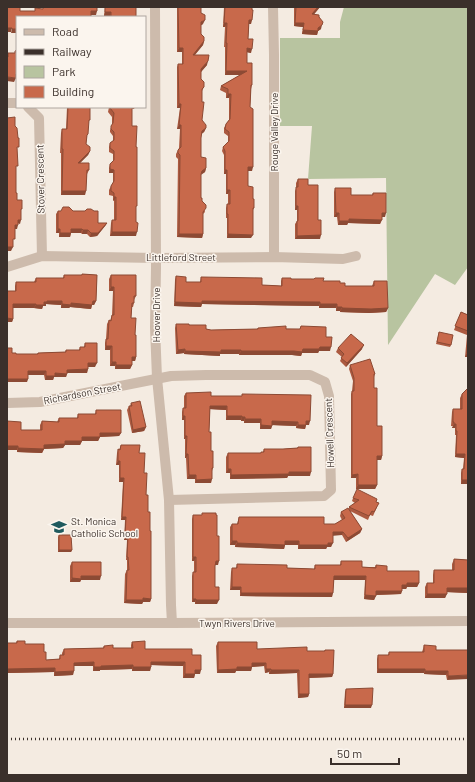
<svg xmlns="http://www.w3.org/2000/svg" width="475" height="782" viewBox="0 0 475 782" font-family="Barlow,sans-serif">
<rect width="100%" height="100%" fill="#f4ebe1"/>
<!-- green -->
<path fill="#b8c4a0" d="M344,7H468V267L455,285L435,274L388,345L386,178L308,179L312,126H280V38H340V22Z"/>
<g fill="none" stroke-linecap="round" stroke-linejoin="round">
<!-- minor -->
<g stroke="#cdbbac" stroke-width="10">
<path d="M155,7L156,268L155,327L157,378L169,500L171,605L172,623"/>
<path d="M273,7L274,55V257"/>
<path d="M7,103H17"/>
<path d="M28,107L39,118L42,256"/>
<path d="M7,267L42,256L156,258L274,257L343,259L356,256"/>
<path d="M7,403L40,402L171,376L206,375H310L325,382L329,396L331,490L324,496L169,500"/>
<path d="M7,623H172L468,621"/>
</g>
<!-- rail -->
<path stroke="#3b302b" stroke-width="2.5" stroke-dasharray="1 3" stroke-linecap="butt" d="M7,739H468"/>
</g>
<!-- wall -->
<g fill="#ac5a40">
<path d="M105,7H136V17H110V16H104Z"/>
<path d="M177,7H201V13L203,24L201,25V34L204,41L203,45L195,55L207,65L201,72V79L204,87L202,91V120L206,128L204,132L201,134V157L206,168L205,172L201,174V198L202,201L205,212L203,214V234L202,238L177,237L178,159L176,157V154L179,148L180,129H177L180,108H177V67L178,64H182V52H177Z"/>
<path d="M224,7H252L251,24H249L248,39L251,53L247,52V63L252,85L251,89L250,107L252,171H248V186L253,199L254,208L253,210L251,238H227V218H226V208L227,204H228V194H226V174H224V155L222,151L223,147L228,143V136L224,133V128L226,124L229,120V98H226V93L220,90L221,86L240,75H225V47H224L225,27H223Z"/>
<path d="M294,7H320L314,14L319,17L321,29L318,31L317,35L302,34L303,27L294,26Z"/>
<path d="M67,107H90L86,144L90,151L88,155L80,163L89,170L87,174L85,195H61V153H60L61,133L62,129H66Z"/>
<path d="M109,107H135L134,109H132V126L136,147V236H110L111,223L112,220H114V201L113,200V196L109,195V190L111,186L113,183V173H109V168L110,164L113,162V154L109,152V147L110,143L113,141V136L110,132V130L112,125V117L108,112Z"/>
<path d="M298,179L308,185L318,220L320,239H295V224L297,221V210H295V191L296,188V183Z"/>
<path d="M335,188L351,195H372L373,193L385,217H382L380,224L348,223L347,225H338L337,217H334V192Z"/>
<path d="M58,211H73L98,223H107L105,226L97,236L90,237L87,234H82L81,233H71L70,237H59V233H56V214Z"/>
<path d="M82,274L97,275L96,301L94,305H92L91,309L70,307L69,308H61V305L46,304V306H43L42,309L34,308H13V319L12,322H7V291H15V286L16,282H34L36,278H63L64,275H82Z"/>
<path d="M111,275L136,296L134,300V303L133,307H132L131,318L135,335L136,357L135,361H132V365L130,369H115V366H110V350H105V343L106,339L107,324L109,320L110,321L112,315L113,291H109V279Z"/>
<path d="M176,276L186,282H200L201,277L262,285L281,286V281L282,278L291,279H314L315,278L323,281L340,283L345,286H372L374,281L388,308L386,312L369,313L340,312V311H336V308H319V306L202,304L201,307L174,306L175,280Z"/>
<path d="M461,312L468,315V357H465L467,335L454,330Z"/>
<path d="M176,324L189,325L211,330L257,329L258,328L300,329L301,326L326,337L330,351H319L318,353H302L301,356L292,355H239V354H220V356L184,354V353L176,354L175,328Z"/>
<path d="M439,332L451,345L450,347L436,344Z"/>
<path d="M85,343L95,367H88L87,373H67L66,377H54L53,380H45L44,375H28L27,382H7V348L12,353L16,354H37L38,353L65,352L66,350H79L80,347H84Z"/>
<path d="M338,348L362,349L346,367L340,361L342,357L336,352Z"/>
<path d="M350,365L375,374L374,377V388L377,426L382,456L381,460H377V485L375,489H356V478H351V394L352,391L353,381L349,369Z"/>
<path d="M186,393L211,396H242V394L309,425H306L305,429L296,428V426L272,425L271,429H260V423H244V421H241V420H226V410L210,409L209,432L213,468L212,471L211,483H195V479H187L186,458H185V439H184V420H182V412L183,408H184V396Z"/>
<path d="M462,394L468,484H461V473L462,469H463L464,458L455,457L456,435H455V428H452L453,426H451L452,412L453,409H460V398Z"/>
<path d="M131,403L146,427L144,431L132,433L127,410L129,406H130Z"/>
<path d="M96,410L121,433L119,436L100,437L98,441H82L80,445H65L63,448L44,449L42,453L17,452V450H7V421L21,430H40V425L42,421L57,422L59,418H77L78,414H95Z"/>
<path d="M121,445L139,453L144,473L150,531L151,599L150,602H143L142,604L124,603L125,574L127,570V560H126L127,540H124L125,520H121L123,482H119V465H116L117,453L118,449L119,450Z"/>
<path d="M298,447L310,476H288L287,478L230,479V473H226V457L228,453H261L263,452L264,449H283L297,448Z"/>
<path d="M353,498L376,502L377,507L373,516L370,515L368,520L350,511L362,529L360,533L346,542L342,535H333L331,547H327L326,549H298V545H285L284,549L235,547V545H230V527L232,524H237L239,517L324,524H335L342,520L340,516L341,512L349,509V507L355,503L352,501Z"/>
<path d="M468,501V522H467V505Z"/>
<path d="M202,513L217,536L218,565H215V587L217,604H195V602H192V576L193,572H194V561H192V519L193,515H202Z"/>
<path d="M59,535L72,550L71,552H58V537Z"/>
<path d="M454,559L468,560V593L447,592L445,598H425V587L427,583H433V575L434,570H452V564Z"/>
<path d="M341,561L362,567H375L376,565L387,571L419,583L417,587H407L406,589H402L401,594L376,595L374,600L364,599L365,580H334L332,597L240,596V590H230L231,572L232,568H236L237,564L287,568L314,569L315,565H340Z"/>
<path d="M72,562L100,580H81L80,582H70V566Z"/>
<path d="M17,641L44,652L46,660L59,659L60,655H62V653L64,649L103,648L104,646L113,648H131V645L132,642L145,649L192,655L200,674H195L194,678H183V666L151,665L150,671H132V669L100,670V671H93V666H74L73,675L54,676V672L7,673V643H16Z"/>
<path d="M218,642L257,649L307,651H324L325,650L333,674L332,677L309,678V694L308,697L298,698L297,673L269,674V672L265,673L264,666L252,667L251,671H236L235,673H217L216,646Z"/>
<path d="M424,645L436,650H468L447,680L446,675L424,674V673H377V659L378,655H388L389,652H422L423,649Z"/>
<path d="M346,689L371,708H344L345,692Z"/>
</g>
<!-- shaded-wall -->
<g fill="#8c4a34">
<path d="M318,7H320L311,18L312,14Z"/>
<path d="M91,11H97L96,15H90Z"/>
<path d="M105,12H111L110,16H104Z"/>
<path d="M205,20L203,24L200,26L201,22Z"/>
<path d="M249,20H252L251,24H248Z"/>
<path d="M224,23H227L225,27H223Z"/>
<path d="M295,23H304L303,27L294,26Z"/>
<path d="M322,25L321,29L318,31L317,35L302,34L303,30L318,28Z"/>
<path d="M7,28H12L11,32H7Z"/>
<path d="M12,29H17V33H11Z"/>
<path d="M204,41L203,45L191,59L193,55Z"/>
<path d="M179,48H183L182,52H177Z"/>
<path d="M247,48L252,49L251,53L246,52Z"/>
<path d="M208,61L207,65L200,73L201,69Z"/>
<path d="M226,71H247L246,75H225Z"/>
<path d="M7,77L16,78L14,82L7,81Z"/>
<path d="M228,94H231L229,98H226Z"/>
<path d="M179,104H181L180,108H177Z"/>
<path d="M179,125H181L180,129H177Z"/>
<path d="M206,128L204,132L200,135L202,131Z"/>
<path d="M90,151L88,155L77,166L78,163Z"/>
<path d="M248,167H253L252,171H247Z"/>
<path d="M206,168L205,172L201,175L202,171Z"/>
<path d="M110,169L114,170L113,173H109Z"/>
<path d="M225,170H227L226,174H224Z"/>
<path d="M227,190H230L228,194H226Z"/>
<path d="M62,191H86L85,195H61Z"/>
<path d="M114,197H116L114,201L113,200Z"/>
<path d="M296,206H298L297,210H295Z"/>
<path d="M336,213H339L337,217H334Z"/>
<path d="M382,213H386L385,217H380Z"/>
<path d="M349,219L382,220L380,224L348,223L347,225H338L339,221Z"/>
<path d="M18,220H21L20,224L17,223Z"/>
<path d="M107,223L105,226L97,236L90,237L91,233Z"/>
<path d="M15,225H18L17,229H14Z"/>
<path d="M58,229H60L59,233H56Z"/>
<path d="M71,229H82L81,233H70Z"/>
<path d="M83,230H88L87,234H82Z"/>
<path d="M112,232H137L136,236H110Z"/>
<path d="M60,233H71L70,237H59Z"/>
<path d="M179,234H203L202,238L177,237Z"/>
<path d="M228,234L253,235L251,238H227Z"/>
<path d="M321,235L320,239H295L297,236Z"/>
<path d="M7,247H13L11,251H7Z"/>
<path d="M111,287H114L113,291H109Z"/>
<path d="M47,301H62L61,305L46,304V306H43L42,309L34,308L36,305Z"/>
<path d="M93,301H96L94,305H92L91,309L70,307L69,308H61L62,304Z"/>
<path d="M202,301L320,302L319,306L202,304L201,307L174,306L175,302Z"/>
<path d="M13,304H36L34,308H12Z"/>
<path d="M320,304H337L336,308H319Z"/>
<path d="M337,307H342L340,311H336Z"/>
<path d="M342,308H388L386,312L369,313L340,312Z"/>
<path d="M7,318L13,319L12,322H7Z"/>
<path d="M364,345L362,349L346,367L347,363Z"/>
<path d="M106,346H112L110,350H105Z"/>
<path d="M320,347H331L330,351H319L318,353H302L301,356L292,355H239L241,351L303,349Z"/>
<path d="M185,349L184,353L176,354L178,350Z"/>
<path d="M221,350H241L239,354H220V356L184,354L185,351Z"/>
<path d="M467,353H468V357H465Z"/>
<path d="M132,357H136L135,361H130Z"/>
<path d="M112,362H116L115,366H110Z"/>
<path d="M88,363H97L95,367H87Z"/>
<path d="M116,365H132L130,369H115Z"/>
<path d="M88,369L87,373H66L67,370Z"/>
<path d="M28,371H46L44,375H27Z"/>
<path d="M55,373L67,374L66,377H54L53,380H45L46,376Z"/>
<path d="M7,379H28L27,382H7Z"/>
<path d="M210,406H227L226,410L208,409Z"/>
<path d="M183,416H185L184,420H182Z"/>
<path d="M227,416H242L241,420H226Z"/>
<path d="M242,417H245L244,421H241Z"/>
<path d="M245,419H261L260,423H244Z"/>
<path d="M272,421L298,422L296,426L271,425Z"/>
<path d="M306,421H310L309,425H306L305,429L296,428L298,425Z"/>
<path d="M454,424H456L455,428H452Z"/>
<path d="M261,425L272,426L271,429H260Z"/>
<path d="M146,427L144,431L132,433L133,430Z"/>
<path d="M100,433H121L119,436L98,437Z"/>
<path d="M185,436H187L185,439H184Z"/>
<path d="M82,437H100L98,441H80Z"/>
<path d="M65,441H82L80,445H65L63,448L42,449L44,445Z"/>
<path d="M7,446H18L17,450H7Z"/>
<path d="M18,448L44,449L42,453L17,452Z"/>
<path d="M186,454H188L186,458H185Z"/>
<path d="M456,454H465L464,458L455,457Z"/>
<path d="M377,456H382L381,460H375Z"/>
<path d="M118,461H120L119,465H116Z"/>
<path d="M228,469H231L230,473H226Z"/>
<path d="M289,472H311L310,476H288L287,478L230,479L231,475Z"/>
<path d="M358,474L356,478H351L352,475Z"/>
<path d="M189,475H196L195,479H187Z"/>
<path d="M120,478H124L123,482H119Z"/>
<path d="M212,479L211,483H195L196,480Z"/>
<path d="M462,480H468V484H461Z"/>
<path d="M358,485H377L375,489H356Z"/>
<path d="M122,517H126L125,520H121Z"/>
<path d="M362,529L360,533L346,542L348,538Z"/>
<path d="M333,532H343L342,535L331,536Z"/>
<path d="M125,536H128L127,540H124Z"/>
<path d="M232,541H237L235,545H230Z"/>
<path d="M285,541H299L298,545H284Z"/>
<path d="M237,543L285,545L284,549L235,547Z"/>
<path d="M328,543H333L331,547H327L326,549H298L299,545Z"/>
<path d="M59,550H72L71,552H58Z"/>
<path d="M193,557H196L194,561H192Z"/>
<path d="M216,561H219L218,565H214Z"/>
<path d="M81,576H101L100,580H81L80,582H70L72,578Z"/>
<path d="M334,576H366L365,580H332Z"/>
<path d="M407,583H419L417,587H407L406,589H401L402,585Z"/>
<path d="M232,587H241L240,590H230Z"/>
<path d="M447,588H468V593L445,592Z"/>
<path d="M376,591H402L401,594L374,595Z"/>
<path d="M241,593H333L332,597L240,596Z"/>
<path d="M427,594H447L445,598H425Z"/>
<path d="M365,595L376,596L374,600L364,599Z"/>
<path d="M143,598L151,599L150,602H143L142,604L124,603L126,600Z"/>
<path d="M193,599H196L195,602H192Z"/>
<path d="M196,600H219L217,604H195Z"/>
<path d="M94,662L93,666H72L74,663Z"/>
<path d="M151,662H185L183,666L150,665Z"/>
<path d="M252,663H266L264,666L251,667Z"/>
<path d="M133,665L132,669L100,670V671H93L94,667L101,666Z"/>
<path d="M133,667H151L150,671H132Z"/>
<path d="M237,667H252L251,671H236L235,673H217L218,670Z"/>
<path d="M55,668L54,672L7,673V669Z"/>
<path d="M266,669H271L269,672L265,673Z"/>
<path d="M378,669H425L424,673H377Z"/>
<path d="M195,670H201L200,674H194Z"/>
<path d="M271,670H299L297,673L269,674Z"/>
<path d="M74,671L73,675L54,676L55,672Z"/>
<path d="M425,671H448L446,675L424,674Z"/>
<path d="M185,674H195L194,678H183Z"/>
<path d="M309,674H333L332,677L307,678Z"/>
<path d="M468,675V679L447,680L448,676Z"/>
<path d="M299,694H309L308,697L298,698Z"/>
<path d="M345,705H372L371,708H344Z"/>
</g>
<!-- building -->
<g fill="#c8694b" stroke="#8c4a34">
<path d="M7,7H20V11H35V8L43,9V7H97V11H91V17H17V29H12V28H7Z"/>
<path d="M105,7H136V17H111V12H105Z"/>
<path d="M178,7H201V13L205,15V20L201,22V34L204,37V41L193,55H209L208,61L201,69V79L204,82V87L202,89V102H204L202,120L206,125V128L202,131L201,138V157L206,158V168L202,171L201,174V198H202V201L206,205V208L203,212V234H179L180,155L178,153V150L181,147V125H179L181,104H179L178,64H183V48H179Z"/>
<path d="M225,7H252V10H253L252,20H249L248,39H253L252,49L247,48V63H252V85H251L250,107L253,109V167H248V186L253,187V199H254V208H253V235L228,234V214H227V204H230V190H227V170H225V151L223,147L229,141V132L225,129L226,124L230,119L231,94H228V89L221,86L247,71H226L227,43H226L227,23H224Z"/>
<path d="M296,7H318L312,14L319,15V17L323,22L322,25L318,28V31L303,30L304,23H295Z"/>
<path d="M17,50V74H16V78L7,77V56L8,57V53H15V51Z"/>
<path d="M68,107H90V120H89L88,134L87,135L86,144L90,147V151L78,163H89V170H87L86,191H62L63,149H62V129H67Z"/>
<path d="M110,107H132V126H137L136,147H137V206H136V222L138,223L137,232H112V220H116V197H114V193L111,191V186L114,181V170L110,169V164L114,160V151L110,148V143L114,140V132L111,129V126L113,123L114,113L110,108Z"/>
<path d="M15,117V126L17,128L18,138H19V147H17L18,166H16V193H17V200H22V209H21V220H18V225H15V239H13V247H7V118Z"/>
<path d="M298,179H308V185H318V220H321V235L297,236V221H298V206H296V187H298Z"/>
<path d="M335,188H351V195H373V193H386V213H382V220L349,219V221H339V213H336Z"/>
<path d="M63,207H69L73,211H85L87,209H91L94,211H98V223H107L98,233H91L88,230H83L82,229H71V233H60V229H58V211H61Z"/>
<path d="M82,274L97,275L96,301H93L92,305L71,303V305L62,304V301H47V302H44V305H36V304H13V319L7,318V291H16V282H36V278H64V275H82Z"/>
<path d="M111,275H136V296H134V303H132L131,318H136L135,335H136V357H132V365H116V362H112V346H106V339H108L109,320L111,321L112,315H114V287H111Z"/>
<path d="M176,276L186,277V282H201V277L262,278V285L282,286V278H291V279H314L315,278H324L323,281H340V283H345V286H374V281H387L388,308L371,309L342,308V307H337V304H320V302L202,301V303L175,302Z"/>
<path d="M461,312L468,315V331L455,326Z"/>
<path d="M176,324H189V325H206V329L211,330L258,329V328L286,326V329H300L301,326L326,327V337H332L331,347H320L319,349H303L302,352L294,351H241V350H221V352L185,351V349L178,350Z"/>
<path d="M439,332L453,335L451,345L437,342Z"/>
<path d="M351,334L364,345L347,363L341,358L344,354L338,348Z"/>
<path d="M468,336V353H467Z"/>
<path d="M85,343H97V363H88V369L67,370V374L55,373V376H46V371H28V379H7V348H12V353H16V354H38V353L66,352V350H80V347H85Z"/>
<path d="M370,359L375,374H374V388H377V426H382V456H377V485H358V474L352,475V391H354V378L350,365Z"/>
<path d="M468,388V480H462V469H464L465,454H456L457,431H456V424H454V422H453V409H462V394Z"/>
<path d="M211,392V396H242V394L311,395L310,421H306V425H298V422L272,421V426L261,425V419H245V417H242V416H227V406H210L209,432H211V451H213V468H212V479L196,480V475H189L188,454H186L187,436H185V416H183V408H186V393Z"/>
<path d="M140,401L146,427L133,430L129,406H132L131,403Z"/>
<path d="M96,410H121V433H100V437H82V441H65V444L44,445V449L18,448V446H7V421L21,422V430H42V421L59,422V418H78V414H96Z"/>
<path d="M121,445H140L139,453H145L144,473H147L146,495H148V512H150V531H151V599L143,598V600H126L127,570H129L128,557H127L128,536H125L126,517H122L124,478H120V461H118V449L120,450Z"/>
<path d="M298,447H311V472H289V474L231,475V469H228V453H261V452H264V449H283L298,448Z"/>
<path d="M357,489L377,499L376,502L379,503L374,512L372,511L369,516L349,507L359,500L353,498Z"/>
<path d="M348,508L362,529L348,538L343,532H333V543H328V545H299V541H285V545L237,543V541H232V524H238L239,517H324V524H335L345,518L341,512Z"/>
<path d="M202,513H216V515H217V536H219V561H216L215,566V587H219V600H196V599H193V572H196V557H193V515H202Z"/>
<path d="M59,535H71L72,550H59Z"/>
<path d="M454,559L468,560V588H447V594H427V583H434V570H454Z"/>
<path d="M341,561H362V567L376,568V565L387,566V571H419V583H407V585H402V591H376V596L365,595L366,576H334L333,593H241V587H232V568H237V564L287,565V568L315,569V565H341Z"/>
<path d="M72,562H101V576H81V579L72,578Z"/>
<path d="M17,641H25V644H44V652H46V660L60,659V655H64V649L104,648V646L113,645V648H133L132,642L145,641V649H192V655H201V670H195V674H185V662H151V667H133V665L101,666V667H94V662L74,663V671L55,672V668L7,669V643H17Z"/>
<path d="M218,642H257V649L307,647V651H325V650H334L333,674H309V694H299V670H271V669H266V663H252V667H237V669L218,670Z"/>
<path d="M424,645L436,646V650H468V675L448,676V671H425V669H378V655H389V652H424Z"/>
<path d="M373,688L372,705H345L346,689Z"/>
</g>
<!-- icons -->
<defs>
<g id="school-bare" transform="scale(1.2)"><path d="M0-5L7-2L0 1L-7-2ZM-4 1L0 2.5L4 1V4Q0 6-4 4Z" fill="#1f5a5e" stroke="#fbf5ee" stroke-width="2.5" paint-order="stroke"/></g>
</defs>
<g fill-rule="evenodd">
<use href="#school-bare" x="59" y="527"/>
</g>
<g text-anchor="middle" stroke-width="3" stroke-linejoin="round" paint-order="stroke">
<!-- street labels -->
<g font-size="10" fill="#3b302b" stroke="#fbf5ee">
<text transform="translate(274 132) rotate(-90)" y="4">Rouge Valley Drive</text>
<text transform="translate(40 179) rotate(-91)" y="4">Stover Crescent</text>
<text x="181" y="261">Littleford Street</text>
<text transform="translate(156 315) rotate(-90)" y="4">Hoover Drive</text>
<text transform="translate(82 393) rotate(-11)" y="4">Richardson Street</text>
<text transform="translate(329 433) rotate(-92)" y="4">Howell Crescent</text>
<text x="237" y="627">Twyn Rivers Drive</text>
</g>
<!-- poi labels -->
<g font-size="10" fill="#3b302b" stroke="#fbf5ee" text-anchor="start">
<text x="71" y="525">St. Monica<tspan x="71" dy="12">Catholic School</tspan></text>
</g>
</g>
<!-- border -->
<rect width="475" height="782" fill="none" stroke="#3b302b" stroke-width="16"/>
<!-- legend -->
<rect x="16" y="16" width="130" height="92" fill="#fbf5ee" stroke="#aea6a0"/>
<rect x="24" y="29" width="20" height="6" fill="#cdbbac" stroke="#aea6a0"/>
<text x="52" y="36" font-size="12" fill="#3b302b">Road</text>
<rect x="24" y="49" width="20" height="6" fill="#3b302b" stroke="#aea6a0"/>
<text x="52" y="56" font-size="12" fill="#3b302b">Railway</text>
<rect x="24" y="66" width="20" height="12" fill="#b8c4a0" stroke="#aea6a0"/>
<text x="52" y="76" font-size="12" fill="#3b302b">Park</text>
<rect x="24" y="86" width="20" height="12" fill="#c8694b" stroke="#aea6a0"/>
<text x="52" y="96" font-size="12" fill="#3b302b">Building</text>
<!-- scale -->
<path d="M331 758v6h68v-6" fill="none" stroke="#3b302b" stroke-width="2"/>
<text x="337" y="758" font-size="12" fill="#3b302b" stroke="#fbf5ee" stroke-width="3" paint-order="stroke">50 m</text>
</svg>
